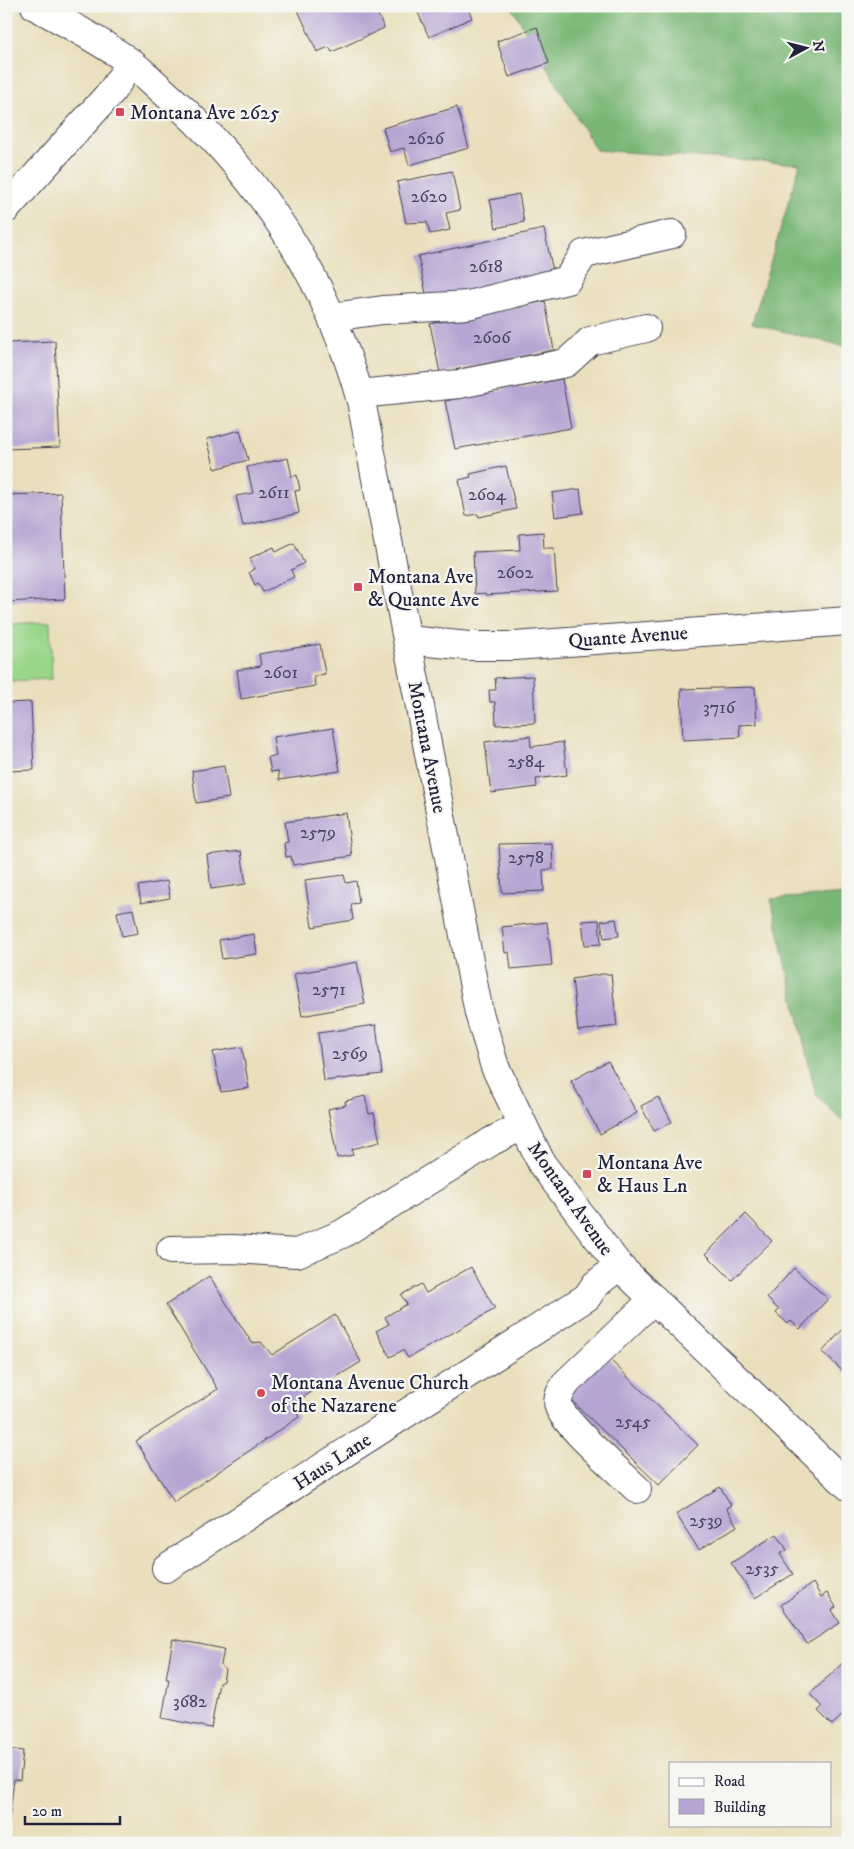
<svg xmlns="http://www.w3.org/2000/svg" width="854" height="1849" viewBox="0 0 854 1849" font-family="'IM FELL DW Pica',serif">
<rect width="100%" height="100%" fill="#f6f6f2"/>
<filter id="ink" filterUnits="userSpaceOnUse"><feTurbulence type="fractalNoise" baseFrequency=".02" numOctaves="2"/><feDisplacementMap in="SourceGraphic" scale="10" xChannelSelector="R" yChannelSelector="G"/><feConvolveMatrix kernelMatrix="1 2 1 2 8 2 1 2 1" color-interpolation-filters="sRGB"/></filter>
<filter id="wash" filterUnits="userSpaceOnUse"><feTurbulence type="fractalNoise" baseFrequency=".0096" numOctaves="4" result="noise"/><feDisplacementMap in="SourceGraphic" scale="20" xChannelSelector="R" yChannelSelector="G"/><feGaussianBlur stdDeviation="1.12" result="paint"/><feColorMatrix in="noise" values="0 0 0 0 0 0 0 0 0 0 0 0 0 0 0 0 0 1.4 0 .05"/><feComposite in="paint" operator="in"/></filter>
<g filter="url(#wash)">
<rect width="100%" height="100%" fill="#eadfbc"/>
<!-- green -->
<path fill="#99d68a" stroke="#5e7c62" d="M50,622L52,679L6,681V624Z"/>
<!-- forest -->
<g fill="#7ab776" stroke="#4e6c58">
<path d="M511,6H848V347L752,324L800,164L596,150Z"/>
<path d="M848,894V1126L816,1095L771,899Z"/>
</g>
<g id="blocks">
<!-- building -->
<g fill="#b6a5d3">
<path d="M302,6H374L384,28L332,52L329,47L317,52L297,8Z"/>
<path d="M415,6H467L472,18L429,37Z"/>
<path d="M537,27L549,63L509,77L497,41Z"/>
<path d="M457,107L469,148L409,165L404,148L390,152L383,128Z"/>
<path d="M452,171L460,210L446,213L450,230L430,234L427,222L406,223L397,182Z"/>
<path d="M519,194L524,222L496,228L490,200Z"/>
<path d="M544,229L554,276L428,303L418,256Z"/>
<path d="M545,301L554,350L440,373L430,324Z"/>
<path d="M55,341L60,447L6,449V343Z"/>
<path d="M562,379L571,428L455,449L445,401L503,390L502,384L518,380L519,387Z"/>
<path d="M240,430L248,460L215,469L207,439Z"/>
<path d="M288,458L292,477L297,475L300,490L295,491L299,513L243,526L236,496L253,493L247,467Z"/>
<path d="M506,466L516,509L479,517L478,514L466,516L459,480L471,477L470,474Z"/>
<path d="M580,489L583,513L555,517L552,493Z"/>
<path d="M61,493L65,599L6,602V495Z"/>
<path d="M543,532L544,548H554L557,591L486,595L485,593L475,594L473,552L520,550L519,534Z"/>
<path d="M294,543L304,563L291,570L294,577L263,592L258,583L255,585L249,572L255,569L250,558L274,547L276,552Z"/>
<path d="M320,644L325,674L314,676L315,686L241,699L237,670L261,666L259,654Z"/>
<path d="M533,676L535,723L496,725L495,702H490L489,690H496L495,678Z"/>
<path d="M755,687L757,724L739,725L740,737L683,740L681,689Z"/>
<path d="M31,702L34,770L6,771V703Z"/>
<path d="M333,728L340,771L279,780L278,771L271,772L268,757L276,756L273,737Z"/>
<path d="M530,736L531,747L563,742L567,775L536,779L537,787L491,793L485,742Z"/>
<path d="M224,766L229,798L196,803L192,771Z"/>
<path d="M346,813L352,856L293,865L291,856L286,857L284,843L288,842L285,822Z"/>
<path d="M552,843L553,869L543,870L544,891L502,893L499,844Z"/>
<path d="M241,851L246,884L211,889L207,855Z"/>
<path d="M344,875L346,883L356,881L359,903L351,904L353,920L312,927L305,880Z"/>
<path d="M167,881L170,898L141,903L138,886Z"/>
<path d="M133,909L138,933L122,936L117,912Z"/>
<path d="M616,919L619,936L604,938L601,921Z"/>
<path d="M599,920L601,944L585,945L582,921Z"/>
<path d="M547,922L552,965L511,969L509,952L505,953L502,927Z"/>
<path d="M254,934L257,954L222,959L219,940Z"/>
<path d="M357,962L365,1004L302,1016L294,974Z"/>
<path d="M603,974H611L617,1026L578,1031L572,979Z"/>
<path d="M376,1025L382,1074L324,1081L318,1033Z"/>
<path d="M242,1047L249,1088L221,1092L213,1052Z"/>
<path d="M608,1061L637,1113L600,1134L571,1081Z"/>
<path d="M365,1096L369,1114L374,1113L380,1142L352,1149L353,1155L337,1158L328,1109L346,1105L345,1101Z"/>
<path d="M658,1097L672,1122L654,1131L641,1106Z"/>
<path d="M746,1214L772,1241L732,1280L706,1254Z"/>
<path d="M471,1267L495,1309L408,1358L403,1350L390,1357L376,1331L389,1324L385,1317L407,1304L401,1295L421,1284L426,1293Z"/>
<path d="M794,1268L828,1299L800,1329L791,1321L788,1324L776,1313L779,1310L767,1298Z"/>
<path d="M209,1276L252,1343L261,1342L272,1355L335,1315L361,1362L292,1404L299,1417L174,1502L136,1441L218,1389L166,1305Z"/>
<path d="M848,1324V1376L822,1352Z"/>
<path d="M606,1356L698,1445L659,1485L567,1396Z"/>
<path d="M720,1487L731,1505L726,1508L737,1526L699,1550L676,1514Z"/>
<path d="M777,1534L787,1550L780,1554L793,1574L755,1598L731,1563Z"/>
<path d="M813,1583L821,1597L827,1593L836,1607L832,1610L840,1623L807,1644L781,1605Z"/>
<path d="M173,1639L224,1649L221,1665L225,1670L223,1681L219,1683L211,1728L162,1718L169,1679H166Z"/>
<path d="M848,1658V1710L832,1725L818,1711L822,1707L810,1694Z"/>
<path d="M6,1749L23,1751L20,1780L14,1779L9,1822H6Z"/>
</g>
</g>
</g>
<g filter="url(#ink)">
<use href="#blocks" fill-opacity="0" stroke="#403e4e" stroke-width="1"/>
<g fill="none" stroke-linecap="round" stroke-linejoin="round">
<!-- minor casing -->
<g stroke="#403e4e" stroke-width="30">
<g id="minor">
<path d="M35,6C67,23 100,41 130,62C142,71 153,82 164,92C259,174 328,280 361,401L479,1013L495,1067L542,1164L619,1266L848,1486"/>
<path d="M6,209L111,92L131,63"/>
<path d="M332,317L383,310L468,305L567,280L584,254L672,234"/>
<path d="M359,394L459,384L566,363L590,341L646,328"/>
<path d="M408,640L469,646H515L848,621"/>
<path d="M171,1250L233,1249L297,1253L342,1234L492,1141L522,1126"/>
<path d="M637,1489C620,1472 566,1426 559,1407C556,1398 562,1389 567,1382L654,1299"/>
<path d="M166,1568L587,1297L595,1285L619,1266"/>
</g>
</g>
<!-- minor -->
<use href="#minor" stroke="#fff" stroke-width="28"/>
</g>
</g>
<!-- markers -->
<g fill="#d1495b" stroke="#f6f6f2" stroke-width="2">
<rect x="115" y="107" width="10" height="10" rx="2.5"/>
<rect x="353" y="582" width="10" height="10" rx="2.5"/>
<rect x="582" y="1169" width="10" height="10" rx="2.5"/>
<circle cx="261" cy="1393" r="5"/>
</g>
<g text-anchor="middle" stroke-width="4.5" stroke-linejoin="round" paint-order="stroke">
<!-- number labels -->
<g font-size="18" fill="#474361">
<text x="426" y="144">2626</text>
<text x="429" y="202">2620</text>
<text x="486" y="272">2618</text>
<text x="492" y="343">2606</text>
<text x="274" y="498">2611</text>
<text x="487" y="500">2604</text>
<text x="515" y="578">2602</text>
<text x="281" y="678">2601</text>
<text x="719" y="713">3716</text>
<text x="526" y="767">2584</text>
<text x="318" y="838">2579</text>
<text x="526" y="863">2578</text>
<text x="329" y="995">2571</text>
<text x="350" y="1059">2569</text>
<text x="633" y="1427">2545</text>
<text x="706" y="1526">2539</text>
<text x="762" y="1574">2535</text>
<text x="190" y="1707">3682</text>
</g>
<!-- poi labels -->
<g font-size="20" fill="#22223b" stroke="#f6f6f2" text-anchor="start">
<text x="130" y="119">Montana Ave 2625</text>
<text x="368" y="583">Montana Ave<tspan x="368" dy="23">&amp; Quante Ave</tspan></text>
<text x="597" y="1169">Montana Ave<tspan x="597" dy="23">&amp; Haus Ln</tspan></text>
<text x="271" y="1389">Montana Avenue Church<tspan x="271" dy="23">of the Nazarene</tspan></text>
</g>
<!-- street labels -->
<g font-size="20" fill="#22223b" stroke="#f6f6f2">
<text transform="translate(628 636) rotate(-4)" y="7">Quante Avenue</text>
<text transform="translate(428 747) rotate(79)" y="7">Montana Avenue</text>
<text transform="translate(571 1198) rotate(55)" y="7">Montana Avenue</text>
<text transform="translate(332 1461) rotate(-33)" y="7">Haus Lane</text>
</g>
</g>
<!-- margin -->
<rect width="854" height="1849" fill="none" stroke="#f6f6f2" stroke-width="25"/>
<!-- legend -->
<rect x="669" y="1762" width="162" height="65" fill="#f6f6f2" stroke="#a1a1a9"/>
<rect x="679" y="1778" width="25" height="8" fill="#ffffff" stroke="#a1a1a9"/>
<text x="714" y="1786" font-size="15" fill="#22223b">Road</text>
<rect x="679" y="1799" width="25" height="15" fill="#b6a5d3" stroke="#a1a1a9"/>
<text x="714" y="1812" font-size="15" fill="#22223b">Building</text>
<!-- north arrow -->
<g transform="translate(806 48) rotate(83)" stroke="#f6f6f2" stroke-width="4" paint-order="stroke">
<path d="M0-4L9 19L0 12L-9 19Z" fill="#22223b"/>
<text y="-8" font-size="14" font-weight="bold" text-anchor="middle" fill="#22223b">N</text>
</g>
<!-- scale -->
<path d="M25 1816v8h95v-8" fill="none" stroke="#22223b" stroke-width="2.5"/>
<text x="32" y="1816" font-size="15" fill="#22223b" stroke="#f6f6f2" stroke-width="4" paint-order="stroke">20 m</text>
</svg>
